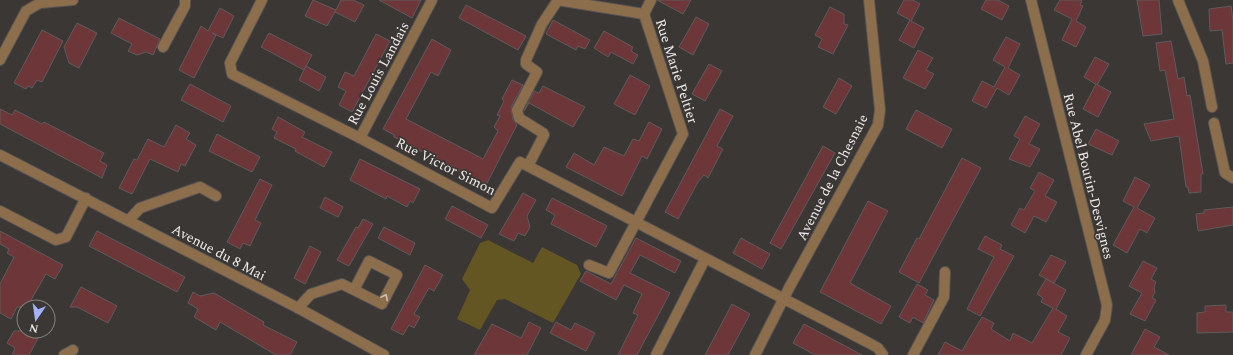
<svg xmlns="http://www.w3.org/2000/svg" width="1233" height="355" viewBox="0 0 1233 355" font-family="Spectral,serif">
<rect width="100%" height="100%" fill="#3b3735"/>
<!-- green -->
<path fill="#635623" d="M488,240L533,263L542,247L577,265L581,274L553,323L505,299L497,300L480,330L457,319L470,290L462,279L480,243Z"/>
<!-- building -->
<g fill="#6d3639" stroke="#605b5b">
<path d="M313,0L336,10L327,26L305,16Z"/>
<path d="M341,0H353L364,5L355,22L335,12Z"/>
<path d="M379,0H421L412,18Z"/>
<path d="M657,0H691L683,14Z"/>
<path d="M904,0H913L920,4L911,21L924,28L914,48L899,40L910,20L897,13Z"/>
<path d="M986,0H998L1009,6L1002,20L981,9Z"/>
<path d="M1060,0H1082L1080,5L1083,6L1076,21L1086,27L1076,47L1062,40L1072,19L1054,10Z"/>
<path d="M1137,0H1159L1162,34L1143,36Z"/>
<path d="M466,5L526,36L518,50L459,18Z"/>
<path d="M1231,6L1233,20V63L1226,64L1222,30L1210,31L1209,9Z"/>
<path d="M830,7L844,14V24L848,25L833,54L818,47L822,39L815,35Z"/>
<path d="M220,8L234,16L223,38L212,33L216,35L194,78L179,70L201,26L208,31Z"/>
<path d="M696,17L709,24L693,55L679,47Z"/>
<path d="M119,18L160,39L153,55L146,52L137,55L128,51L132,44L111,33Z"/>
<path d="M553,20L590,40L585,49L578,46L576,50L546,34Z"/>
<path d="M77,23L97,33L79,68L69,63L64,47Z"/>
<path d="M42,30L63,41L42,82L37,80L32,88L28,86L26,89L14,83Z"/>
<path d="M604,31L633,47L631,51L638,55L633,64L611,52L608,57L594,48Z"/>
<path d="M269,33L312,55L304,70L261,47Z"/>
<path d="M376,34L390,41L352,112L339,105L346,91L338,87L345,72L354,76Z"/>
<path d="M1006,37L1020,44L1008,68L1020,75L1009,95L997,88L986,108L972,101L982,81L994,87L1005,67L993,60Z"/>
<path d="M432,39L451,50L438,76L431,72L406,119L483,159L498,131L494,127L500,116L497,115L504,101L502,99L512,80L523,85L511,107L513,120L517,125L486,185L394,137V135L383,129Z"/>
<path d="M1171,41L1178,79L1184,77L1187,96L1190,95L1203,174H1201V192L1189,193L1188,187H1186L1179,136L1151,141L1144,124L1174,119L1165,70L1160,71L1156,43Z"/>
<path d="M918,50L933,58L926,70L934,74L925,89L903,78Z"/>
<path d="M1095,57L1109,64L1097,85L1084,77Z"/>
<path d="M709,64L722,71L705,101L692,94Z"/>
<path d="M306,66L326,77L319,91L299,80Z"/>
<path d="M630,75L650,86L635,115L614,104Z"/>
<path d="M839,78L852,86L836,114L823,107Z"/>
<path d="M190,84L231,106L223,122L181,100Z"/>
<path d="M1096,84L1111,92L1098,117L1083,109Z"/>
<path d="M543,86L585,107L573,127L529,103L524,111L534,91L539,93Z"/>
<path d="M0,109L12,115L15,110L42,124L44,122L104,153L100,161L107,165L102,178L0,124Z"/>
<path d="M720,109L733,116L717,146L723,149L708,178L704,175L698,182L678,219L665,212Z"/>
<path d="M916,110L952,129L942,148L906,129Z"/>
<path d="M1025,116L1040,124L1029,144L1040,149L1030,167L1009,159L1020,139L1014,136Z"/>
<path d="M278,117L305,132L302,137L332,152L324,167L295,151L296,149L274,138L277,132L272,129Z"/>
<path d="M649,122L662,129L647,159L642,156L622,196L566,167L574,153L594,165L604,147L624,156L633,139L639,141Z"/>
<path d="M176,125L190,133L186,139L196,145L185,166L181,164L178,172L150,159L132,194L119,188L134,159L137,160L148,139L164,147Z"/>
<path d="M1096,129L1119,141L1112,155L1088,144Z"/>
<path d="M217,134L260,157L252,172L209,151Z"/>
<path d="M823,146L835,153L781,249L770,243Z"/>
<path d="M962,158L981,168L919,283L899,272L917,238L919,239Z"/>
<path d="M360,159L420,189L413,203L410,201L407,207L387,196L386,199L350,180Z"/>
<path d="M1039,172L1054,180L1045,196L1057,202L1046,222L1034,216L1025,233L1011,225L1020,208L1024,210L1035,191L1030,188Z"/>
<path d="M1135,177L1150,185L1137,208L1155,218L1147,233L1140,229L1127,253L1113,245L1134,207L1123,201Z"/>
<path d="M260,179L272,185L255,220L261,223L250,246L243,243L240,249L227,242Z"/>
<path d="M523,193L536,200L527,216L530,227L525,236L518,233L514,241L499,234Z"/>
<path d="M325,197L343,207L338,217L320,208Z"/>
<path d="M552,198L607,226L596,247L551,224L555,215L546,210Z"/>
<path d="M868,201L888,211L850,283L891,306L881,324L820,292Z"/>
<path d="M452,206L488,225L481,238L445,219Z"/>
<path d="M1233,207V225L1198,231L1196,214L1204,213V210Z"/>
<path d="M363,219L373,224L349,266L337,260L356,227L358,228Z"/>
<path d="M384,227L415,243L410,255L378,238Z"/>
<path d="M0,231L63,265L55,279L46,274L27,307H17L11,319L0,313V284L14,257L7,253L9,249L0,244Z"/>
<path d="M97,231L185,277L177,292L89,246Z"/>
<path d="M985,236L1002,245L1000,249L1014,256L980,316L967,309L994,257L978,249Z"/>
<path d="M636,238L681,261L675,273L640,255L630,273L670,293L637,355H618L638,315L633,313L642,294L624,285L616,300L580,281L586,271L611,284Z"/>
<path d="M741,238L770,254L762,269L733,253Z"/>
<path d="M310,246L321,252L305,284L294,278Z"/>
<path d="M1051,255L1066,262L1054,283L1039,275Z"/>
<path d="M1143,261L1157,268L1151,279L1156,282L1154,287L1155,292L1152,298L1156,300L1145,321L1130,314L1142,293L1129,286Z"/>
<path d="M425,265L443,275L434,291L429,288L414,314L420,317L414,328L409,325L403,335L391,329Z"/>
<path d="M1046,279L1066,290L1056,309L1067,316L1058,332L1070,338L1061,355H938L945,342L962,351L982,317L994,323L991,329L1010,341L1013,333L1032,343L1053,308L1041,302L1043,298L1037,294Z"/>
<path d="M917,284L928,290L925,295L934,300L923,323L913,317L910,323L899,317Z"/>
<path d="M81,287L117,306L108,323L77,307H70Z"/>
<path d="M193,292L200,296L214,293L264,322L263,325L297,342L290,355H276L220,322L216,330L194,317L198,309L188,303Z"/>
<path d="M732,304L750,314L728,355H705Z"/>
<path d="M1226,305V312H1233V332L1197,333V313L1205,312V306Z"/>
<path d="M529,322L541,328L527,355H474L492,324L521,338Z"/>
<path d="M556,322L571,330L575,323L595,333L586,351L550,333Z"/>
<path d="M804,324L862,355H815L793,343Z"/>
<path d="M1145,329L1160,337L1154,347L1169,355H1131Z"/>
<path d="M14,331H42L29,355H12L15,348L7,343Z"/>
</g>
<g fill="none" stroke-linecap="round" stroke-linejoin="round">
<!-- minor casing -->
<g stroke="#585452" stroke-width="12">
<g id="minor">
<path d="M262,0L230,63L232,74L360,138L492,208L520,162L869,343L878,348L883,355"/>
<path d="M557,0L644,14L651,0"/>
<path d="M1031,0L1107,305L1105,320L1086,355"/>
<path d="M1178,0L1203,61L1212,107"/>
<path d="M163,47L185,6V0"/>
<path d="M0,60L26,11L40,3L73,0"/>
<path d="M1214,123L1225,173L1233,178"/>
<path d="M360,138L432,0"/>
<path d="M0,155L298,308L384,355"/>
<path d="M528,166L544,135L543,133L519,118L517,110L537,72L526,64V60L542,24L558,0"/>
<path d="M0,211L56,240L66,237L86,198"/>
<path d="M129,220L140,208L200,187L216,196"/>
<path d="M589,265L609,273L683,134L644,14"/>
<path d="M298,308L311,294L342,284L382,304L397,275L369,261L354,290"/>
<path d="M64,355L73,350"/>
<path d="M656,355L705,259"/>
<path d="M755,355L789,288L878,125L880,110L869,0"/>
<path d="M913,355L944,297L945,272"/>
</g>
</g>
<!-- minor -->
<use href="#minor" stroke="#8d6e4c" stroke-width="10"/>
</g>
<!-- one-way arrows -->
<defs><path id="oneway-chevron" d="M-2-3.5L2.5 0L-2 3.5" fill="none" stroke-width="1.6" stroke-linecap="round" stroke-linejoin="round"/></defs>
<use stroke="#cdc1b3" href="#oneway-chevron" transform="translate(385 297) rotate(-62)"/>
<g text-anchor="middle" stroke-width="3.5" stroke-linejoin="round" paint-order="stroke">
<!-- street labels -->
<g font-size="14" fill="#efedeb" stroke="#3b3735">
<text transform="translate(677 71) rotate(72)" y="5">Rue Marie Peltier</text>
<text transform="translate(378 73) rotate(-62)" y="5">Rue Louis Landais</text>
<text transform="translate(446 166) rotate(27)" y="5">Rue Victor Simon</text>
<text transform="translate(1089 176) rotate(76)" y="5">Rue Abel Boutin-Desvignes</text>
<text transform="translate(832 177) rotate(-63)" y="5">Avenue de la Chesnaie</text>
<text transform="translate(219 252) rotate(28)" y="5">Avenue du 8 Mai</text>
</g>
</g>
<!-- north arrow -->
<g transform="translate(36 319) rotate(193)"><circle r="19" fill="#3b3735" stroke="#83807e"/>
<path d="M0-3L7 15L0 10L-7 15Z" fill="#a2b2fd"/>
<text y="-6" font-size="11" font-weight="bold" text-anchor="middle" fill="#efedeb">N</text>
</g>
</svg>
